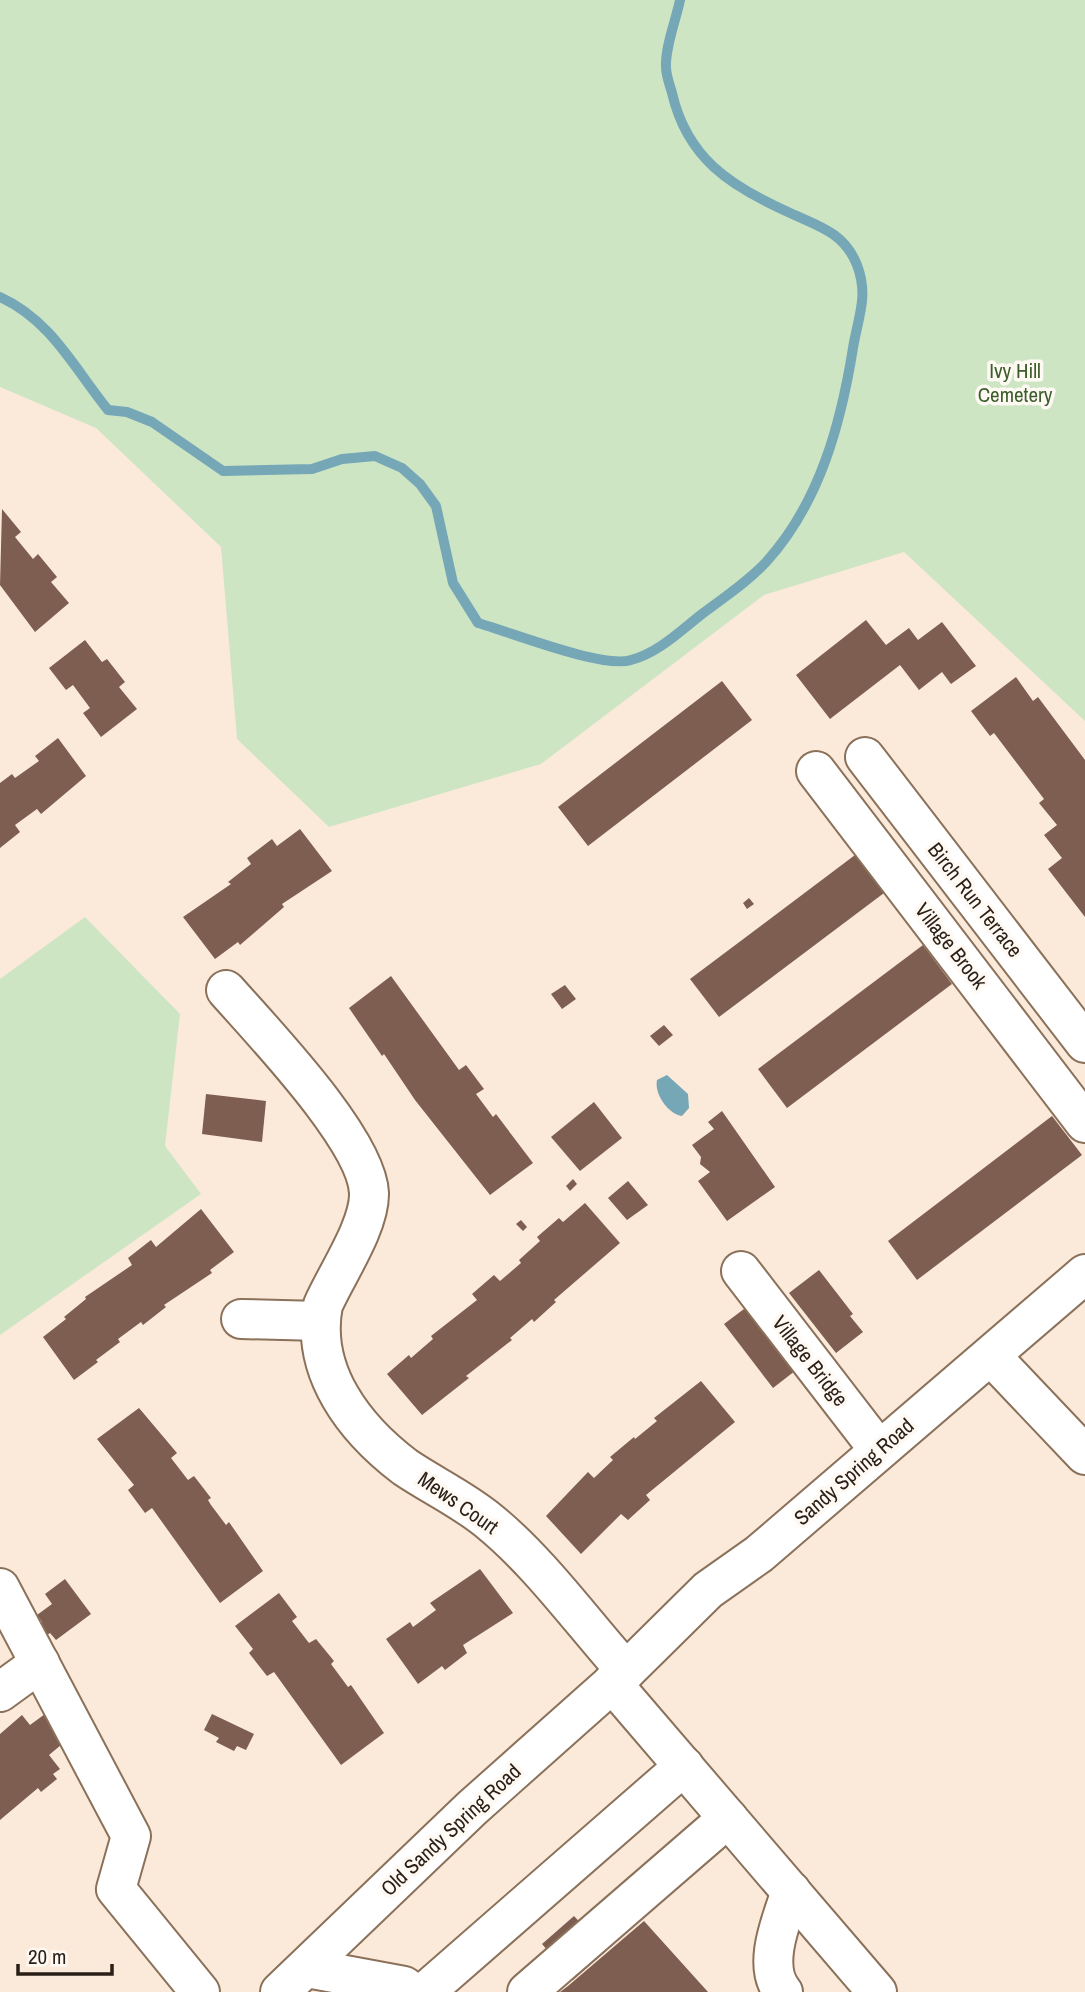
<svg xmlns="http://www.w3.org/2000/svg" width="1085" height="1992" viewBox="0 0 1085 1992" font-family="'Archivo Narrow',sans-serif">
<rect width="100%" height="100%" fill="#fbeada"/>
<!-- green -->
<g fill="#cee5c4">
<path d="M0,0H1085V721L904,552L764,595L541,764L329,827L237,739L221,547L96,428L0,387Z"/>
<path d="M85,917L180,1014L165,1146L201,1194L0,1335V979Z"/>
</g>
<!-- water -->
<path fill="#76a7b7" d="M667,1075L688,1094L689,1108L682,1116C668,1114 654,1094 657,1080Z"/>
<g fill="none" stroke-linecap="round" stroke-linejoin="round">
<!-- stream -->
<path stroke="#76a7b7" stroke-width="10" d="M0,297C51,320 74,368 108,410L127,412L152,422L223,471L312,469L342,459L375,456L402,468L420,484L436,506L453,583L478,623C510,632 603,669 631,660C658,653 680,631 702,614C723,598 749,581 767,561C820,502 841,423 853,348C858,317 869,296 857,265C844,232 818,226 788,212C730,186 687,158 672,93C670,85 666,76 666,67C665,47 676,20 680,0"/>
</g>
<!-- building -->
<g fill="#7e5e51">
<path d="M2,509L21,532L15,537L33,559L38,554L57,577L51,582L69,603L35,632L0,585Z"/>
<path d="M866,620L886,645L909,628L918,640L942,622L976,666L951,684L942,672L919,690L900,665L830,719L796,675Z"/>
<path d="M85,640L102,662L107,659L125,682L119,687L137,709L101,737L83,713L90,708L73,685L66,690L49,668Z"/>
<path d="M1016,677L1033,701L1038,697L1085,760V917L1048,869L1062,858L1044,835L1057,825L1039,803L1044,799L994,733L990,736L971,711Z"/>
<path d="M722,681L752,720L588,846L558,807Z"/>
<path d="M58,738L86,776L41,814L37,809L15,825L20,832L0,848V783L12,774L15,778L39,761L35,756Z"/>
<path d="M300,829L332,871L282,904L284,907L240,945L238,942L215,959L183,917L231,884L228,882L251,864L247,858L272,839L277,846Z"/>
<path d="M855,855L884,893L719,1017L690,979Z"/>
<path d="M749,898L754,904L747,909L743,903Z"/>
<path d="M923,945L952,984L787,1108L758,1069Z"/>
<path d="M391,976L459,1070L466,1065L484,1089L476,1094L493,1117L496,1114L533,1163L490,1195L415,1100L384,1054L382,1056L349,1008Z"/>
<path d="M565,985L576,999L562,1009L551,994Z"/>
<path d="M664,1025L673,1035L659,1046L650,1036Z"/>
<path d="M206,1094L266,1101L262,1142L202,1134Z"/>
<path d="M594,1102L622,1138L580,1171L551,1137Z"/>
<path d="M722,1111L775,1187L727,1221L698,1181L710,1172L700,1164L701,1157L692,1145L714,1129L708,1122Z"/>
<path d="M1052,1116L1082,1155L917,1280L888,1241Z"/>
<path d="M573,1179L577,1184L570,1191L566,1186Z"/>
<path d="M628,1181L648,1205L627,1220L608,1198Z"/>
<path d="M585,1203L620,1243L554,1300L556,1302L534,1322L532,1319L510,1338L512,1340L466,1376L469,1378L422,1415L387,1374L409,1355L411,1358L433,1339L431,1336L477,1300L472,1294L494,1275L500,1281L521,1263L519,1260L540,1241L537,1237L559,1218L563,1222Z"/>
<path d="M201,1209L234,1252L210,1270L212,1273L164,1305L166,1307L143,1325L141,1322L118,1339L120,1342L96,1360L98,1362L74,1380L43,1337L66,1319L64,1317L86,1299L85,1297L132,1265L128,1258L151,1240L156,1247Z"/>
<path d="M521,1220L527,1227L523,1231L516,1224Z"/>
<path d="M819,1270L853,1314L850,1316L863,1332L836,1353L789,1293Z"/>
<path d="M748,1306L800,1367L773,1388L724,1324Z"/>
<path d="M701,1381L735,1422L646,1495L650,1500L628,1520L621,1514L581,1554L546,1516L588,1472L594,1478L613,1460L610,1457L634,1437L635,1439L657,1421L654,1418Z"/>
<path d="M139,1408L177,1453L171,1458L188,1480L194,1476L211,1498L208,1500L211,1505L226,1525L229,1522L263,1571L220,1603L152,1508L145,1513L128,1490L134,1485L97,1439Z"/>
<path d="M480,1569L513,1613L463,1645L467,1653L445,1670L442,1666L418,1684L386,1639L410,1622L413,1627L436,1610L430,1603Z"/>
<path d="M65,1579L91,1614L56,1640L50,1633L44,1637L36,1626L42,1622L37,1615L52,1604L45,1594Z"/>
<path d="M279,1593L297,1617L292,1621L309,1643L316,1639L334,1661L331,1664L348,1687L351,1685L384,1733L341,1765L274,1672L267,1676L249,1653L253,1649L235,1626Z"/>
<path d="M45,1714L67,1740L49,1755L60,1769L53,1774L57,1779L41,1792L38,1788L0,1820V1734L22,1715L30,1725Z"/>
<path d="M212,1714L254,1734L246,1750L237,1746L234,1751L216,1742L219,1738L204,1730Z"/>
<path d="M574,1916L606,1951L573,1980L542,1944Z"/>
<path d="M644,1921L708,1992H560L568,1986Z"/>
</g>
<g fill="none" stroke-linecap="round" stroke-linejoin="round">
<!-- minor casing -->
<g stroke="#8b715a" stroke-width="42">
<g id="minor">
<path d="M865,757L1085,1043"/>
<path d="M816,771L1085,1123"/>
<path d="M226,990C263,1032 367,1140 369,1193C370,1226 336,1275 323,1305C310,1372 355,1429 405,1467C433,1486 464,1500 490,1522C540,1563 583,1623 626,1671"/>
<path d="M741,1271L879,1450"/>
<path d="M241,1319L320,1321"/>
<path d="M991,1356L1085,1455"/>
<path d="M0,1588L131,1836L116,1889L200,1992"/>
<path d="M612,1683L877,1992"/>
<path d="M0,1692L40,1663"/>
<path d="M307,1968L404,1986L412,1992"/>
<path d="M280,1992L472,1808L626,1671L708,1590L759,1554L1085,1274"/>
<path d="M425,1992L684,1766"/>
<path d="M527,1992L728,1818"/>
<path d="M783,1992C761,1966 782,1919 791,1891"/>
</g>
</g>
<!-- minor -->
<use href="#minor" stroke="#fff" stroke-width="38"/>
</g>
<g text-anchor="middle" stroke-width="7" stroke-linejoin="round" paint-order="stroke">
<!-- park labels -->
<g font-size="21" fill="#3c5e2b" stroke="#fff9f4">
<text x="1015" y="378">Ivy Hill<tspan x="1015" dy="24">Cemetery</tspan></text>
</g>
<!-- street labels -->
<g font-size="21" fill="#2a1f16" stroke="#fff9f4">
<text transform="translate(975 900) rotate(52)" y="7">Birch Run Terrace</text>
<text transform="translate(951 946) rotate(52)" y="7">Village Brook</text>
<text transform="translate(810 1361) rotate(52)" y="7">Village Bridge</text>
<text transform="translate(854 1472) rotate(-41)" y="7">Sandy Spring Road</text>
<text transform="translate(458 1503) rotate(35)" y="7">Mews Court</text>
<text transform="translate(451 1830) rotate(-43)" y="7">Old Sandy Spring Road</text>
</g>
</g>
<!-- scale -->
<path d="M18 1964v10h94v-10" fill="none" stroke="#2a1f16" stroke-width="3.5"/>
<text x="28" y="1964" font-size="21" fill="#2a1f16" stroke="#fff9f4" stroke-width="5" paint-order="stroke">20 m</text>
</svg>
